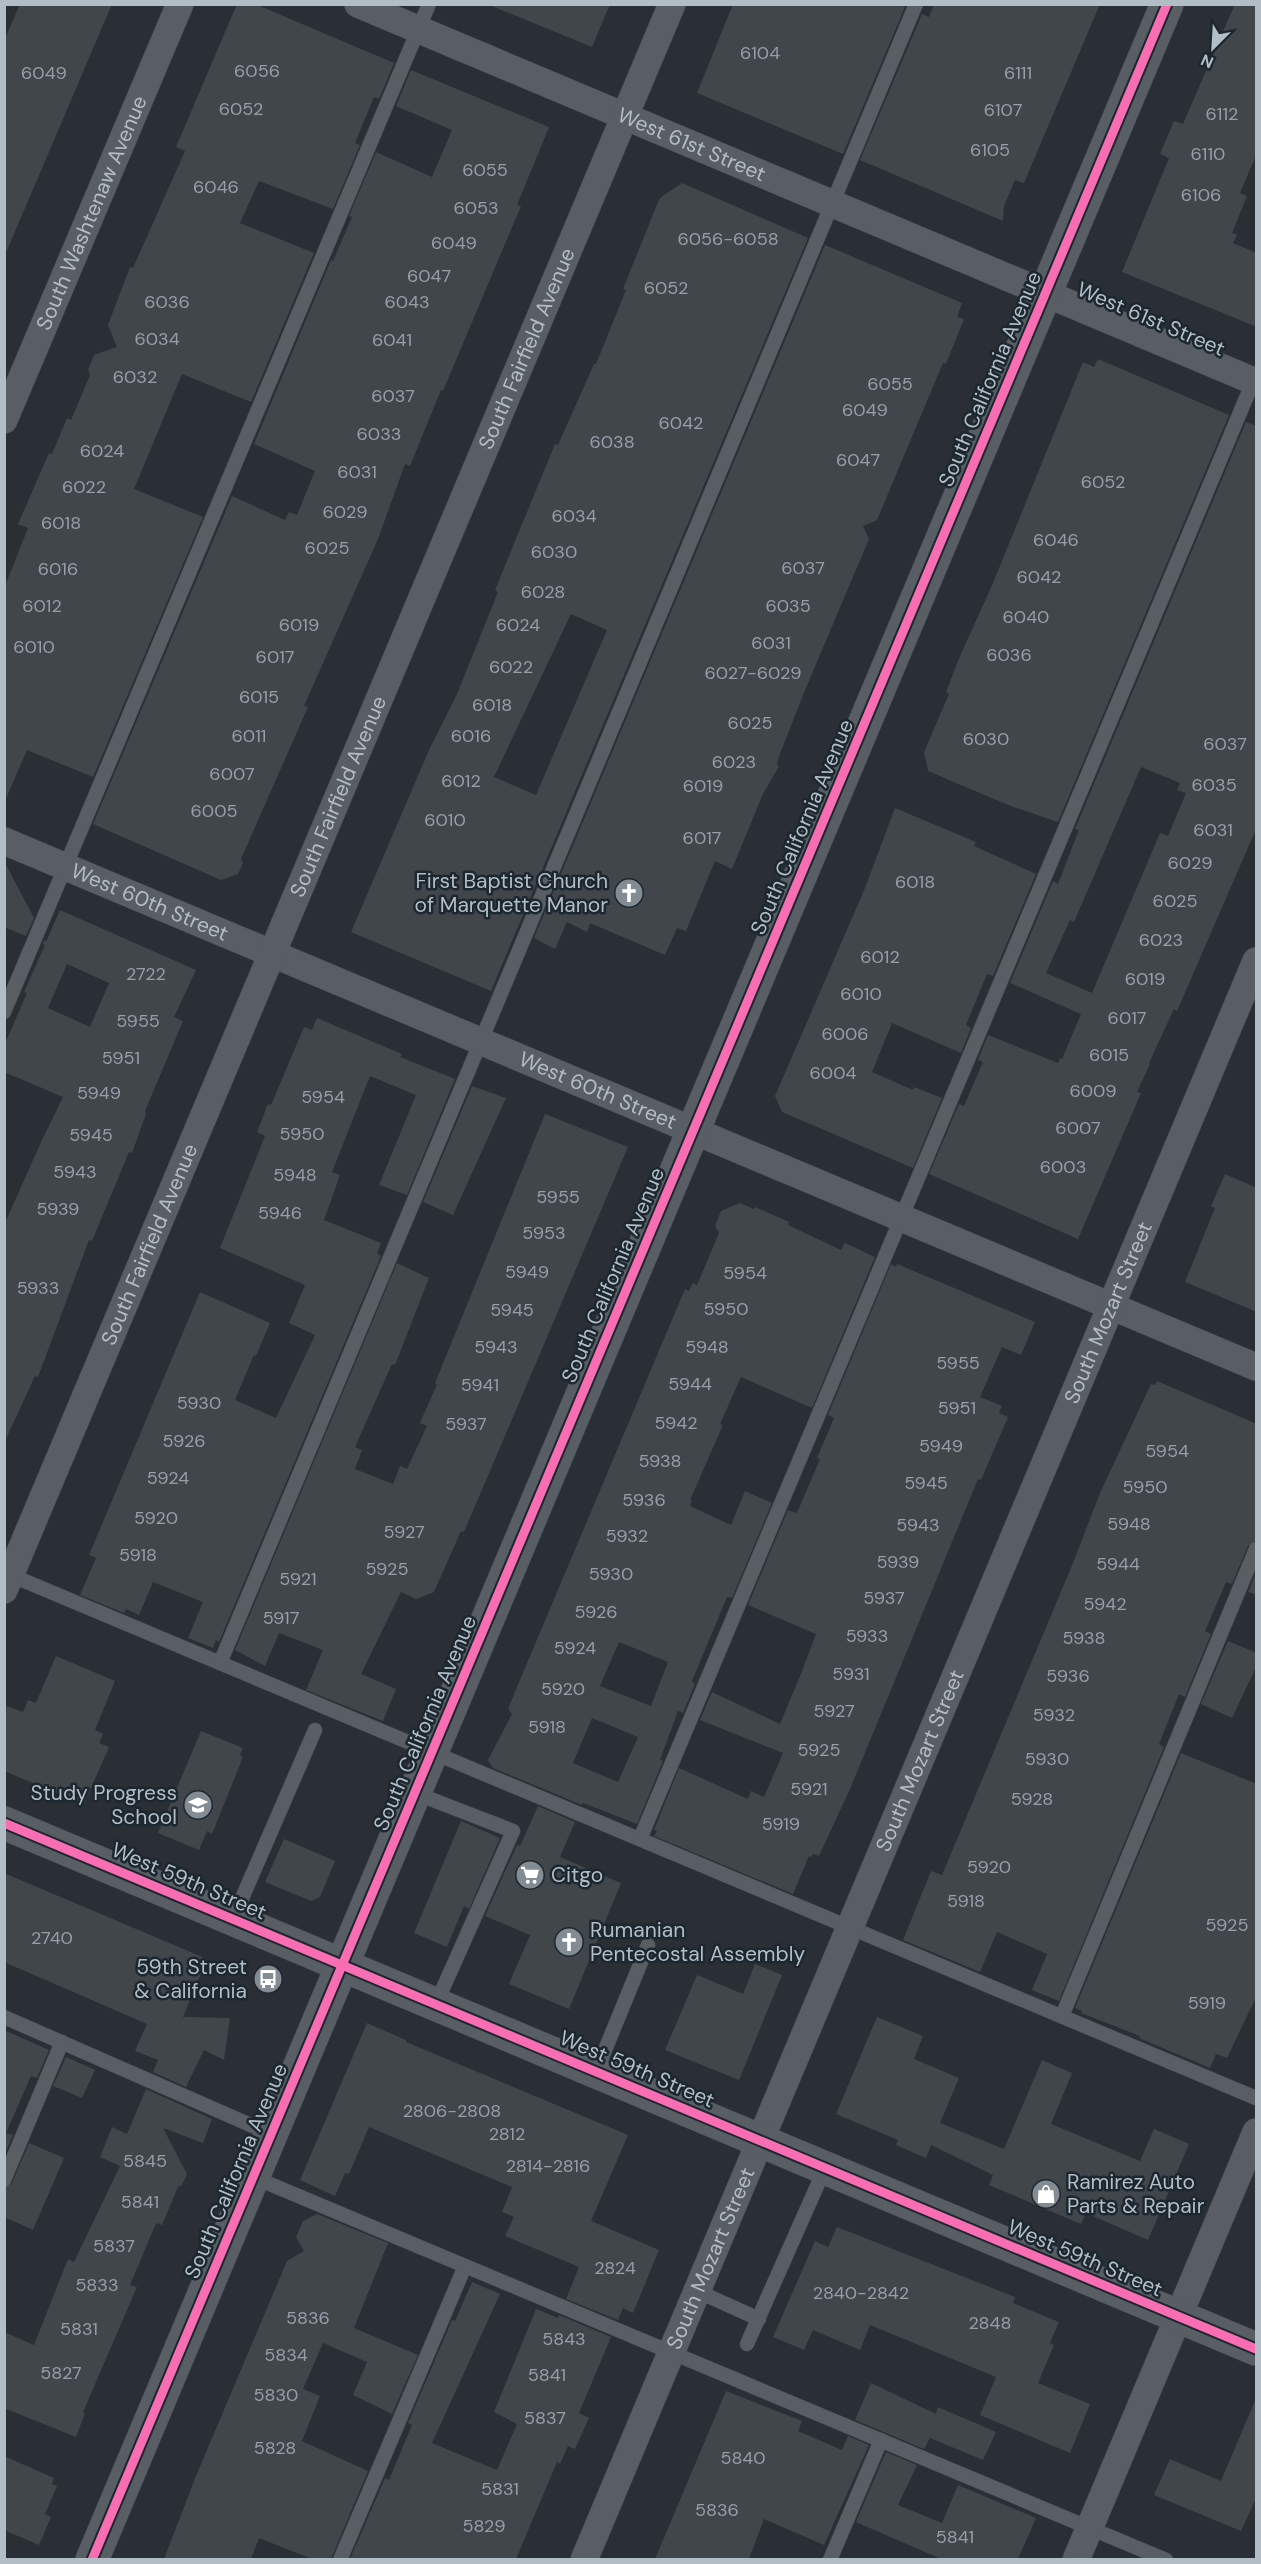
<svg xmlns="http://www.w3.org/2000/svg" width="1261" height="2564" viewBox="0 0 1261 2564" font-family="'DM Sans',sans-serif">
<rect width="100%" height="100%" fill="#292f35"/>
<!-- building -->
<g fill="#41464b" fill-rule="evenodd">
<path d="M20,4H112L5,255L4,41Z"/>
<path d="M237,4H255L394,63L379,99L374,97L355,143L360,145L333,209L259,181L240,223L314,253L251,402L182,374L134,489L203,517L93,777L27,750L4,803L5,586L28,528L18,524L49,453L52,454L67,418L71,420L90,375L88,370L94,355L117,347L108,325L130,267L133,268L185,151L176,147Z"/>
<path d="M487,4H610L592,47Z"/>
<path d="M733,4H899L905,7L843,154L697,93Z"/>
<path d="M934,4H1100L1024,183L1015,180L1004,206L1003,221L860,160L922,14L929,17Z"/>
<path d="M1235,4H1257V153L1240,193L1247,196L1232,233L1237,235L1233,243L1257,253V327L1122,272L1169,158L1160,154L1174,121L1183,124Z"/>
<path d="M411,70L549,127L517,205L521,206L443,391L441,390L410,466L405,464L378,539L304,706L308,707L241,859L243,863L238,874L221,880L93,824L232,496L285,520L289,512L297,515L315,471L254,444L331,260L333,261L352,217L349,216L376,152L432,177L452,130L396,106Z"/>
<path d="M682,183L808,238L491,991L351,932L429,750L457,694L498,592L495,590L555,444L558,445L594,364H596L626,290L623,289L658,202L661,197ZM571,614L607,630L536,795L494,777Z"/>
<path d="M825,245L962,303L957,317L964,319L946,364L943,363L877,520L863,526L869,539L803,695L778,759L777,765L779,766L763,794L732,869L715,861L686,931L677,928L665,955L590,923L587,932L567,922L555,949L534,938Z"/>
<path d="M1098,359L1229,415L1058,822L1008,805L928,771L924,752L949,694L946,692L960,656L993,583L1083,362L1094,367Z"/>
<path d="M1246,422L1257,426V827L1177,1011L1174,1009L1149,1063L1150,1064L1137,1092L1141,1093L1078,1239L929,1174L959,1104L964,1106L983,1062L978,1060L988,1035L1058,1063L1060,1058L1062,1059L1081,1014L1010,983L1053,881L1058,884L1079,830L1075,829ZM1141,767L1180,783L1177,790L1186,793L1168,836L1160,833L1092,993L1046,973L1070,920L1074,922Z"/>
<path d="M895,808L976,842L974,846L1036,874L993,976L987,974L966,1025L971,1028L961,1053L892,1023L872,1072L913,1090L914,1087L942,1098L913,1168L782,1112L775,1096L865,888Z"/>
<path d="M4,861L34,918L26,936L4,927Z"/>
<path d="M60,910L196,970L174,1017L183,1021L145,1111L146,1114L132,1153L129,1152L92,1241L89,1240L38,1377L35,1376L4,1443V1225L42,1140L63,1097L4,1072V1046L27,993L24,992L45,945L43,944L45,939L46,942ZM67,964L109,983L90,1027L48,1008Z"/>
<path d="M317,1018L402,1054L400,1057L455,1079L407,1195L379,1185L416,1095L370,1076L332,1172L340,1175L324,1220L381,1243L377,1253L381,1256L219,1642L216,1640L213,1648L188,1638L203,1602L153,1582L139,1615L126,1609L124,1613L80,1595L96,1558L89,1555L200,1292L270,1323L256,1356L254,1355L235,1400L276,1418L315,1335L289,1323L305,1285L220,1248L265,1136L257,1132L268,1104L271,1105L304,1027L312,1030Z"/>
<path d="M472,1086L506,1098L453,1215L423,1202Z"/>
<path d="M545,1114L628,1147L464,1532L461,1531L434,1592L416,1599L401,1592L361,1674L396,1689L383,1721L306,1690L323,1650L279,1633L265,1666L235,1650L397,1263L429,1278L395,1365L392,1364L355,1447L362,1450L355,1469L393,1484L400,1466L407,1469L427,1426L420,1423L437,1384L435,1383Z"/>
<path d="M1225,1174L1257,1188V1312L1185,1282L1215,1208L1211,1206Z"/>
<path d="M740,1203L754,1209L755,1207L789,1222L788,1225L841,1250L845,1243L875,1257L812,1408L741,1377L720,1424L723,1425L690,1500L692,1501L690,1506L731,1525L745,1491L772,1503L732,1598L727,1597L692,1681L695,1684L683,1713L678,1711L660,1760L663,1761L637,1824L583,1803L582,1805L493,1768L488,1760L512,1714L508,1709L517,1687L685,1289L689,1291L693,1283L697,1285L719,1233L715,1226L721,1211ZM619,1642L668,1662L651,1706L600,1686ZM592,1718L638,1737L618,1782L573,1763Z"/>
<path d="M891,1264L896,1267L897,1264L1035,1322L1021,1355L1002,1347L980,1397L1002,1406L999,1413L1008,1417L981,1480L978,1479L850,1789L819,1856L813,1854L811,1857L809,1856L793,1894L654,1836L657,1831L654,1830L679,1768L748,1799L751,1791L764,1797L783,1753L700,1720L712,1692L780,1724L802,1671L816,1634L748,1605L788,1510L797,1513L820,1459L817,1458L834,1418L828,1415Z"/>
<path d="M1157,1381L1257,1424V1540L1248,1546L1232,1584L1226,1582L1205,1631L1211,1634L1185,1697L1179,1694L1159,1744L1164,1747L1059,2001L1032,1990L1047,1954L997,1932L980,1972L903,1940L931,1871L942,1875L1073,1563L1100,1493L1151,1384L1155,1385Z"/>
<path d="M1257,1571V1595L1248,1592Z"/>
<path d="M1228,1641L1257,1653V1665L1232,1718L1201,1704Z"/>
<path d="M56,1656L115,1681L95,1730L103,1734L99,1743L109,1747L84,1804L4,1771V1705L23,1712L28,1700L36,1703Z"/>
<path d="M201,1731L243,1748L240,1755L243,1757L212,1834L207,1831L199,1850L158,1833Z"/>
<path d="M1181,1753L1257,1784V1995L1227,2058L1216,2054L1210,2068L1139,2038L1140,2036L1081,2013L1082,2011L1075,2008Z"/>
<path d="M538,1806L575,1822L560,1857L621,1883L569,2009L509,1984L530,1935L485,1916L517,1845L520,1846Z"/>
<path d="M461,1821L500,1838L469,1909L464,1906L447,1947L414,1933Z"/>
<path d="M284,1839L335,1861L320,1897L311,1901L265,1882Z"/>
<path d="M4,1873L207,1959L183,2017L230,2018L224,2060L204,2050L186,2087L153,2072L158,2060L135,2051L147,2024L4,1962Z"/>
<path d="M755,1964L782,1975L739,2080L665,2050L697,1975L743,1994Z"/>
<path d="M877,2017L923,2036L914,2059L959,2078L940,2123L1004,2149L1042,2060L1072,2073L1051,2124L1140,2161L1154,2129L1189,2144L1148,2240L1086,2213L1081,2224L989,2185L993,2175L931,2145L926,2158L896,2145L898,2140L836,2114Z"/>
<path d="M367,2023L406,2040V2042L628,2135L591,2221L659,2250L633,2313L623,2308L618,2320L566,2299L579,2267L505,2236L514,2217L502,2212L512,2187L369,2127L349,2174L345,2173L335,2196L300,2180Z"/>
<path d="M4,2030L49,2050L37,2078L31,2076L6,2133L13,2135L4,2156Z"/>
<path d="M66,2057L95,2070L82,2098L53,2086Z"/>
<path d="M146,2089L212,2119L203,2143L163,2128L187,2174L182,2185L178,2187L162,2225L157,2223L154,2228L130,2285L137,2287L83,2412L85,2413L76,2437L4,2408V2332L34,2345L68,2259L74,2262L120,2166L100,2157L112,2127L127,2134Z"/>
<path d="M29,2143L64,2158L33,2230L4,2217V2189L12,2183Z"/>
<path d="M317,2214L388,2243L354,2328L418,2355L392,2414L353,2395L367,2362L323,2343L303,2389L320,2396L302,2441L368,2471L331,2559H312L259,2538L251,2559H164L196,2476L287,2261L304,2251L296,2237L303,2221Z"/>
<path d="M837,2227L1015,2297L1013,2303L1059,2322L1050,2343L1054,2345L1038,2383L1090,2404L1070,2453L980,2415L996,2377L870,2325L860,2350L813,2330L804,2350L773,2337L815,2241L828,2247Z"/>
<path d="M472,2282L500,2294L432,2443L497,2470L517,2424L494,2412L536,2309L558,2318L559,2315L611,2337L579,2413L589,2418L575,2449L568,2446L560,2464L557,2462L516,2559H350L385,2478L389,2480L412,2425L408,2423L452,2320L455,2321Z"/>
<path d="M871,2383L936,2414L938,2407L996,2432L983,2460L930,2438L924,2449L855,2420Z"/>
<path d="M726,2391L802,2421L798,2431L842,2450L848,2436L869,2445L824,2545L764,2519L749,2559H655Z"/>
<path d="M1257,2396V2496L1241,2531L1154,2495L1170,2459L1221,2481Z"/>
<path d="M886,2452L917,2465L898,2505L942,2523L958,2485L1036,2518L1018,2559H941L856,2522Z"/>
<path d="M4,2456L54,2478L52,2484L57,2486L45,2514L51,2517L39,2545L4,2530Z"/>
</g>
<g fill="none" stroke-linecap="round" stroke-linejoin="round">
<!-- service casing -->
<g stroke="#464b50" stroke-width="15">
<g id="service">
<path d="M4,1012L429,4"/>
<path d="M8,1574L1256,2098"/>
<path d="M220,1663L916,4"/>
<path d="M415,1793L513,1831L436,2004"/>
<path d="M640,1839L1255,377"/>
<path d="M233,1919L315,1730"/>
<path d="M1062,2016L1256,1549"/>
<path d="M4,2017L271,2134"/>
<path d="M596,2072L648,1945"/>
<path d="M253,2177L1166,2560"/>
<path d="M4,2180L62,2042"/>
<path d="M697,2291L759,2319"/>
<path d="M747,2344L825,2168"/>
<path d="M340,2560L465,2266"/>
<path d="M830,2560L881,2440"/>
</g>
</g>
<!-- minor casing -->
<g stroke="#464b50" stroke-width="28">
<g id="minor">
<path id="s1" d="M358,4L1256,382"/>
<path id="s2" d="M4,420L180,4"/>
<path id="s3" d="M4,841L1256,1367"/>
<path id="s4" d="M4,1590L672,4"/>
<path id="s5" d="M584,2560L1256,961"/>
<path d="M1076,2560L1256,2132"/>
</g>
</g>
<!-- tertiary casing -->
<g stroke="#464b50" stroke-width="34">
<g id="tertiary">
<path d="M4,1823L1256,2349"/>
<path d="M92,2560L1167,4"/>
</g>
</g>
<!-- service -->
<use href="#service" stroke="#585e63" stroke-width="14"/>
<!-- minor -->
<use href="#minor" stroke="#585e63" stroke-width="27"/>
<!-- tertiary -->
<use href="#tertiary" stroke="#585e63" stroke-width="33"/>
<!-- cycleway casing -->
<g stroke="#1c272f" stroke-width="13">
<g id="cycleway">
<path d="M4,1823L1256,2349"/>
<path d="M92,2560L1167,4"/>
</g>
</g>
<!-- cycleway -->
<use href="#cycleway" stroke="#f96db3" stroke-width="9"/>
</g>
<!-- icons -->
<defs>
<g id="church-disc" transform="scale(1.5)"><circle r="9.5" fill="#838b93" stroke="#1c272f"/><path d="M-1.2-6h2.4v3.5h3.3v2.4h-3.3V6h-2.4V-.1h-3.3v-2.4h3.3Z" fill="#fff"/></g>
<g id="school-disc" transform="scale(1.5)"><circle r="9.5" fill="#838b93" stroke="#1c272f"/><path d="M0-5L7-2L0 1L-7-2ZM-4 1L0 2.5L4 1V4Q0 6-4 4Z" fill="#fff"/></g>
<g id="supermarket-disc" transform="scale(1.5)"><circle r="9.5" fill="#838b93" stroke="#1c272f"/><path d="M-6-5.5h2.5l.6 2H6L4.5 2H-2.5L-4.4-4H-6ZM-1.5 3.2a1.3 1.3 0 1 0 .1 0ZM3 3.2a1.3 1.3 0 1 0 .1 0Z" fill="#fff"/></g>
<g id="bus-disc" transform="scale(1.5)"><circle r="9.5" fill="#838b93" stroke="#1c272f"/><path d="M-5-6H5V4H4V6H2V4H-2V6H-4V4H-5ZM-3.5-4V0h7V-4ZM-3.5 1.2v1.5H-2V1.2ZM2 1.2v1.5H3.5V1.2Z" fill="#fff"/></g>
<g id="shop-disc" transform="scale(1.5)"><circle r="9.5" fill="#838b93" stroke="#1c272f"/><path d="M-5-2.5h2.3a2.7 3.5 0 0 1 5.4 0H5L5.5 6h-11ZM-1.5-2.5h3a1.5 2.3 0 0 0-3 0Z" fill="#fff"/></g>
</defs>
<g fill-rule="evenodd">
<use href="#church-disc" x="629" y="893"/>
<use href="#school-disc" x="198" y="1805"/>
<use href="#supermarket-disc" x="530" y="1875"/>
<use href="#church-disc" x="569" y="1942"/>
<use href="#bus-disc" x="268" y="1979"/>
<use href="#shop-disc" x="1046" y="2194"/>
</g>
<g text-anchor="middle" stroke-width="5" stroke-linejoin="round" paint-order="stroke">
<!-- number labels -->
<g font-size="18" fill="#969fa7">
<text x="760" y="59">6104</text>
<text x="257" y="77">6056</text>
<text x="44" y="79">6049</text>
<text x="1018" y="79">6111</text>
<text x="241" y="115">6052</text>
<text x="1003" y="116">6107</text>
<text x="1222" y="120">6112</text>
<text x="990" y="156">6105</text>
<text x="1208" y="160">6110</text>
<text x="485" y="176">6055</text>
<text x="216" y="193">6046</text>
<text x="1201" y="201">6106</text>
<text x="476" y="214">6053</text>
<text x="728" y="245">6056-6058</text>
<text x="454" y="249">6049</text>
<text x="429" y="282">6047</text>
<text x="666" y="294">6052</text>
<text x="167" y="308">6036</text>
<text x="407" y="308">6043</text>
<text x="157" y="345">6034</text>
<text x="392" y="346">6041</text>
<text x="135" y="383">6032</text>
<text x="890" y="390">6055</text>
<text x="393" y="402">6037</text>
<text x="865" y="416">6049</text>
<text x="681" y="429">6042</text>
<text x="379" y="440">6033</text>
<text x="612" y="448">6038</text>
<text x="102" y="457">6024</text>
<text x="858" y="466">6047</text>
<text x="357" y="478">6031</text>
<text x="1103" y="488">6052</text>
<text x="84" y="493">6022</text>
<text x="345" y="518">6029</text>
<text x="574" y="522">6034</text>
<text x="61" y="529">6018</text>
<text x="1056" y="546">6046</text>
<text x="327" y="554">6025</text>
<text x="554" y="558">6030</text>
<text x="803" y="574">6037</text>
<text x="58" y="575">6016</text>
<text x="1039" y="583">6042</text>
<text x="543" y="598">6028</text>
<text x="42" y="612">6012</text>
<text x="788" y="612">6035</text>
<text x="1026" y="623">6040</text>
<text x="299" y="631">6019</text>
<text x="518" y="631">6024</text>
<text x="771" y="649">6031</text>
<text x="34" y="653">6010</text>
<text x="1009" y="661">6036</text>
<text x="275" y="663">6017</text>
<text x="511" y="673">6022</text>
<text x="753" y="679">6027-6029</text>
<text x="259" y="703">6015</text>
<text x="492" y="711">6018</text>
<text x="750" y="729">6025</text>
<text x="249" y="742">6011</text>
<text x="471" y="742">6016</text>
<text x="986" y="745">6030</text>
<text x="1225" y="750">6037</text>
<text x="734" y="768">6023</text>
<text x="232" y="780">6007</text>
<text x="461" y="787">6012</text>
<text x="1214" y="791">6035</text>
<text x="703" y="792">6019</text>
<text x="214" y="817">6005</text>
<text x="445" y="826">6010</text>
<text x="1213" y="836">6031</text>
<text x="702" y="844">6017</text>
<text x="1190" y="869">6029</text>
<text x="915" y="888">6018</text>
<text x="1175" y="907">6025</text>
<text x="1161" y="946">6023</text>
<text x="880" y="963">6012</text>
<text x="146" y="980">2722</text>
<text x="1145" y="985">6019</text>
<text x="861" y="1000">6010</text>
<text x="1127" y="1024">6017</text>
<text x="138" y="1027">5955</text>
<text x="845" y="1040">6006</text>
<text x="1109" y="1061">6015</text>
<text x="121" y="1064">5951</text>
<text x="833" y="1079">6004</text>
<text x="1093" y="1097">6009</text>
<text x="99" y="1099">5949</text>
<text x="323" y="1103">5954</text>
<text x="1078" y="1134">6007</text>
<text x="302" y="1140">5950</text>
<text x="91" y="1141">5945</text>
<text x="1063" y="1173">6003</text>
<text x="75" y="1178">5943</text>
<text x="295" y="1181">5948</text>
<text x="558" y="1203">5955</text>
<text x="58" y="1215">5939</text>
<text x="280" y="1219">5946</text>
<text x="544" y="1239">5953</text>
<text x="527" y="1278">5949</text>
<text x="745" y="1279">5954</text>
<text x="38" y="1294">5933</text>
<text x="726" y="1315">5950</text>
<text x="512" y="1316">5945</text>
<text x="496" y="1353">5943</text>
<text x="707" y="1353">5948</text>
<text x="958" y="1369">5955</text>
<text x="690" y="1390">5944</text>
<text x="480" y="1391">5941</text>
<text x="199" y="1409">5930</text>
<text x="957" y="1414">5951</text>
<text x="676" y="1429">5942</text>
<text x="466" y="1430">5937</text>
<text x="184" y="1447">5926</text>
<text x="941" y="1452">5949</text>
<text x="1167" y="1457">5954</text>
<text x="660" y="1467">5938</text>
<text x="168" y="1484">5924</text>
<text x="926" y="1489">5945</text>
<text x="1145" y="1493">5950</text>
<text x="644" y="1506">5936</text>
<text x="156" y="1524">5920</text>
<text x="1129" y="1530">5948</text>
<text x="918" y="1531">5943</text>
<text x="404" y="1538">5927</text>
<text x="627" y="1542">5932</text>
<text x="138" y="1561">5918</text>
<text x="898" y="1568">5939</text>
<text x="1118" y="1570">5944</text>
<text x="387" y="1575">5925</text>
<text x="611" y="1580">5930</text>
<text x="298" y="1585">5921</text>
<text x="884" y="1604">5937</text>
<text x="1105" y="1610">5942</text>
<text x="596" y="1618">5926</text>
<text x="281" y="1624">5917</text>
<text x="867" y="1642">5933</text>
<text x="1084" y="1644">5938</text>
<text x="575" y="1654">5924</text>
<text x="851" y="1680">5931</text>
<text x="1068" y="1682">5936</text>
<text x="563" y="1695">5920</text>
<text x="834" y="1717">5927</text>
<text x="1054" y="1721">5932</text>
<text x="547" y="1733">5918</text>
<text x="819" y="1756">5925</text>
<text x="1047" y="1765">5930</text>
<text x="809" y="1795">5921</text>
<text x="1032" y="1805">5928</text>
<text x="781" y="1830">5919</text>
<text x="989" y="1873">5920</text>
<text x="966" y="1907">5918</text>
<text x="1227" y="1931">5925</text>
<text x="52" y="1944">2740</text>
<text x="1207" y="2009">5919</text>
<text x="452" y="2117">2806-2808</text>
<text x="507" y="2140">2812</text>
<text x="145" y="2167">5845</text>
<text x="548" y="2172">2814-2816</text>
<text x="140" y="2208">5841</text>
<text x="114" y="2252">5837</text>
<text x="615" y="2274">2824</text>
<text x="97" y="2291">5833</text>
<text x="861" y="2299">2840-2842</text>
<text x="308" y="2324">5836</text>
<text x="990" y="2329">2848</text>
<text x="79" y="2335">5831</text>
<text x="564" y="2345">5843</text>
<text x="286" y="2361">5834</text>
<text x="61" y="2379">5827</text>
<text x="547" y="2381">5841</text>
<text x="276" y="2401">5830</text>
<text x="545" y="2424">5837</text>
<text x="275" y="2454">5828</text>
<text x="743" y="2464">5840</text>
<text x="500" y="2495">5831</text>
<text x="717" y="2516">5836</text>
<text x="484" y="2532">5829</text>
<text x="955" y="2543">5841</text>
</g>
<!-- street labels -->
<g font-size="21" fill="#b3bdc6" stroke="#1c272f">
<text dy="7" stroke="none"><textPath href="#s1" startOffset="362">West 61st Street</textPath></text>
<text dy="7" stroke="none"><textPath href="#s2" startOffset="225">South Washtenaw Avenue</textPath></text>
<text transform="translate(1151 319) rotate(23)" y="7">West 61st Street</text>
<text dy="7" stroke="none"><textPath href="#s4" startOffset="1347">South Fairfield Avenue</textPath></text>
<text transform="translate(990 379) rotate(-67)" y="7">South California Avenue</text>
<text dy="7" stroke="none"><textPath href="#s4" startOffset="861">South Fairfield Avenue</textPath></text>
<text transform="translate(802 827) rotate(-67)" y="7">South California Avenue</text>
<text dy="7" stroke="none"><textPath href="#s3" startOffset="158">West 60th Street</textPath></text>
<text dy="7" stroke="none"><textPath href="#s3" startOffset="644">West 60th Street</textPath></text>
<text dy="7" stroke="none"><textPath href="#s4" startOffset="375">South Fairfield Avenue</textPath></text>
<text transform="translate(613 1275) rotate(-67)" y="7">South California Avenue</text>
<text dy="7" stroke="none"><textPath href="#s5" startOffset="1353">South Mozart Street</textPath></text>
<text transform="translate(425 1723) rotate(-67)" y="7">South California Avenue</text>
<text dy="7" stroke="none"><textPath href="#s5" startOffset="867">South Mozart Street</textPath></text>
<text transform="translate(189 1881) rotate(23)" y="7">West 59th Street</text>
<text transform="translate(637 2069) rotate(23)" y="7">West 59th Street</text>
<text transform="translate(236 2171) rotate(-67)" y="7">South California Avenue</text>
<text dy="7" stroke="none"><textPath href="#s5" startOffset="327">South Mozart Street</textPath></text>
<text transform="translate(1085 2258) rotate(23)" y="7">West 59th Street</text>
</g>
<!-- poi labels -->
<g font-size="21" fill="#b3bdc6" stroke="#1c272f" text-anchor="end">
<text x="608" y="888">First Baptist Church<tspan x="608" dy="24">of Marquette Manor</tspan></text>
<text x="177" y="1800">Study Progress<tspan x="177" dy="24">School</tspan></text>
<text x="551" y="1882" text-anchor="start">Citgo</text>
<text x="590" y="1937" text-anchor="start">Rumanian<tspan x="590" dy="24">Pentecostal Assembly</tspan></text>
<text x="247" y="1974">59th Street<tspan x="247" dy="24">&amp; California</tspan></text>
<text x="1067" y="2189" text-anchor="start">Ramirez Auto<tspan x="1067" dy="24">Parts &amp; Repair</tspan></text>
</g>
</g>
<!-- border -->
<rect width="1261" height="2564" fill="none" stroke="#b3bdc6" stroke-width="12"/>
<!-- north arrow -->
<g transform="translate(1213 48) rotate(204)" stroke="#1c272f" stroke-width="4.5" paint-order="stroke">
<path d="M0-4.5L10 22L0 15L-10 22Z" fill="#b3bdc6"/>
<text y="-9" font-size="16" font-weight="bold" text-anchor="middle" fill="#b3bdc6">N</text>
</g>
</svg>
